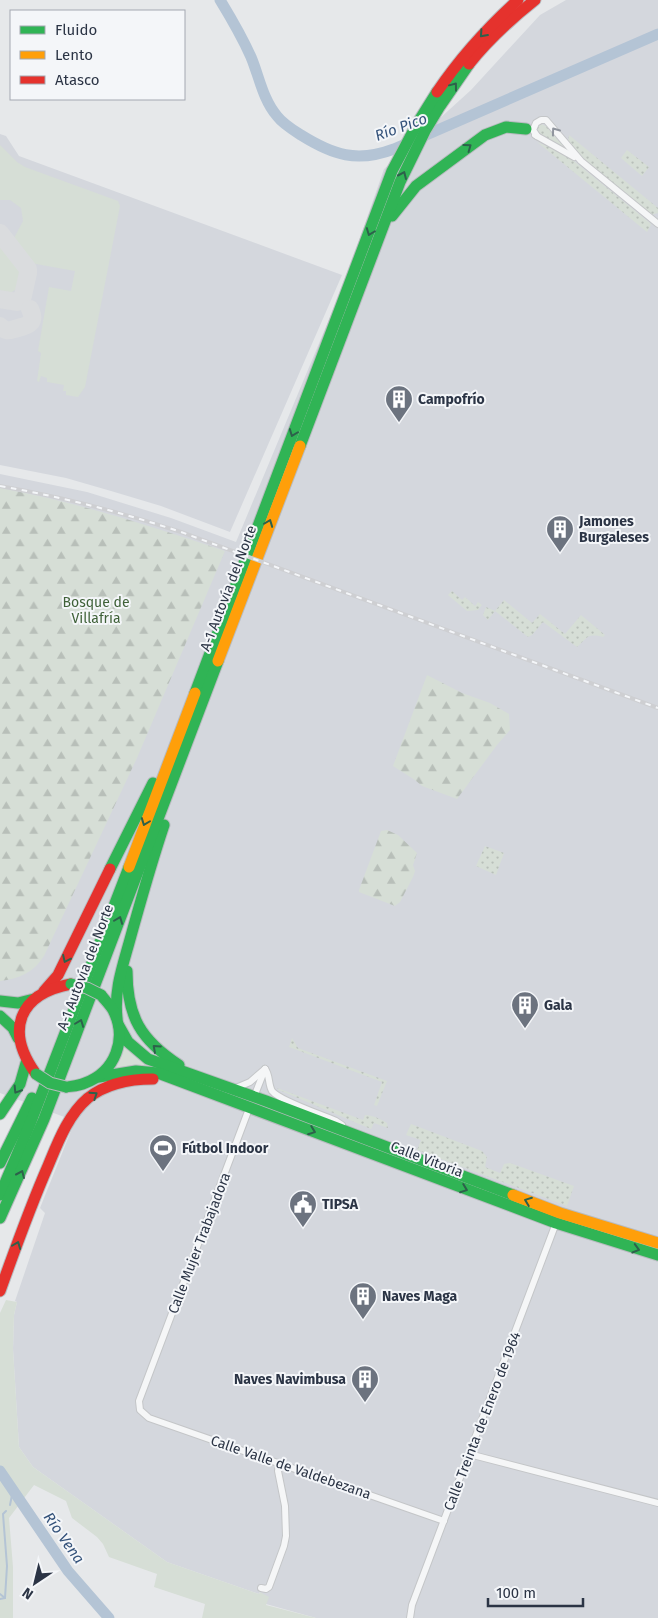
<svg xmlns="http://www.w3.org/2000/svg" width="658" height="1618" viewBox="0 0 658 1618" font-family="'Fira Sans',sans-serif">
<defs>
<pattern id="forest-firs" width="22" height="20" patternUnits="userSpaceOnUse" patternTransform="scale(1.25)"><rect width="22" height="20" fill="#d6ded6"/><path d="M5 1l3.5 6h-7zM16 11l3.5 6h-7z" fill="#b8bfb9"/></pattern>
<pattern id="park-dots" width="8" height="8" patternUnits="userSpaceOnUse" patternTransform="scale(1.25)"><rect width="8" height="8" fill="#d6ded6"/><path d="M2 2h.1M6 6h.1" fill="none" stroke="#b8bfb9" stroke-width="1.8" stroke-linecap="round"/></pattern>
</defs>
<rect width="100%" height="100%" fill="#e6e8ea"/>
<!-- built -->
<g fill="#d4d7dd">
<path d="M566,0H658V1618H316L266,1604L260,1592L259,1594L167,1562L33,1467L19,1447L13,1349L14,1315L17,1302L15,1301L45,1213L40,1208L75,1121L0,1093V474L87,492L171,518L236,542L345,281L384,169L471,90L540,15Z"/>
<path d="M0,134L6,136L19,156L342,275L230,532L161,506L111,491L66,478L0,465Z"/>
</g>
<!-- grass -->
<g fill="#d6ded6">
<path d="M0,145L17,162L25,167L118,201L120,206L85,387L78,397L66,395V391H63L64,385L47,382V378L41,376L39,382L37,381L41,353L38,351L49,287L71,291L75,271L36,264C25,259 20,248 14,238L23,221L21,208L10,200H0Z"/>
<path d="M0,241L20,270L18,288L9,294L0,292Z"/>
<path d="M124,1046L136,1057L153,1066L115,1069L123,1054Z"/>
<path d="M6,1300L17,1302L14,1315L13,1349L19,1447L33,1467L167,1562L259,1594L260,1592L269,1597L266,1605L316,1618H202L205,1604L154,1587L157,1574L109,1557L103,1544L97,1537L72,1518L66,1501L34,1485L9,1518L13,1567V1618H0V1313Z"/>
</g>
<!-- forest -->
<g fill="url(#forest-firs)">
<path d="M0,488C77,502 151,526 225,551L137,758L44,956C34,972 19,979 0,981Z"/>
<path d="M427,675L462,693L490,703L509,714L510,730L497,745L457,799L422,786L415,780L393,766Z"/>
<path d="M387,830L398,835L417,853L413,865L415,871L413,877L400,902L395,906L359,892V890L381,831Z"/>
</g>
<!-- park -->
<g fill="url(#park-dots)">
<path d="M541,124L546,126L564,147L540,134L537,128Z"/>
<path d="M569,135L658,208V213L651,215L583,159L568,142Z"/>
<path d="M537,142L561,152L574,161L650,223L651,225L647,232Z"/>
<path d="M627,150L649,167L642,176L621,158Z"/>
<path d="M452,591L462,600L465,597L475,606L478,602L482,605L478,610L467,611L448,595Z"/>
<path d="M504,600L532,623L540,614L565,634L581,615L605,635L603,637C586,633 588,638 577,647L543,622L532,635L528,637L495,611L488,620L483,615L486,607L495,611Z"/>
<path d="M485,846L504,853L496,875L476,866Z"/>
<path d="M292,1038L298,1048L387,1081L377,1106L374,1105L382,1082L289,1047Z"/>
<path d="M277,1088L363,1120L365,1115C372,1115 381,1119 387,1123L388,1128L374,1123L371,1129L279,1090Z"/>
<path d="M411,1124L482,1151L487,1157L485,1167L500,1173L504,1164L510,1163L574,1186L567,1206L417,1150L421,1140L406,1135Z"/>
</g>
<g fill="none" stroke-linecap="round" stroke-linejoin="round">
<!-- stream -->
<g stroke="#b4c4d5" stroke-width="2">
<path d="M10,1505L13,1490"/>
<path d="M0,1594L5,1598"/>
<path d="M5,1598L7,1566L3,1514L6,1511"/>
<path d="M0,1599L5,1598"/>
</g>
<!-- river -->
<g stroke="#b4c4d5" stroke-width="11">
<path d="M220,0C231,18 242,37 251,57C259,76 263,100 277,116C283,124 293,130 301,135C333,155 357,163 394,149L658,34"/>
<path d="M0,1471L68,1571L109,1618"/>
</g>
<!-- taxiway -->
<g stroke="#dadcde" stroke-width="18">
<path d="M0,233L28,269V273L22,300L17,302L0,299"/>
<path d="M0,326C7,333 10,330 18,328C30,325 36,322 30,309"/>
</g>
<!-- street casing -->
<g stroke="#c4c6c8" stroke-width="8">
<g id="street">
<path d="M535,135L574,157"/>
<path d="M537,136L533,130L536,123L541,120H546L581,161L658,224"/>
<path d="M265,1069C270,1075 268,1084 272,1091C280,1101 323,1115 336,1121L342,1125"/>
<path d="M236,1088L250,1082L265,1069"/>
<path d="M254,1097L265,1069"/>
<path d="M250,1106L139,1401L140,1410L149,1418L444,1521"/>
<path d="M469,1454L658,1503"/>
<path d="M261,1588L266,1589L269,1587L284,1546L286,1536L285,1506L278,1471L279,1463"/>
<path d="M410,1618L412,1605L556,1223"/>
</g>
</g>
<!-- fast casing -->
<g stroke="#b8bbbf" stroke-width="13">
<g id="fast">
<path d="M392,216L416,186L485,135L506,127L526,129"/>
<path d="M300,446L400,182L425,131L440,106L469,64"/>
<path d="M195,693L392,171L417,124L437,92"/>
<path d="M110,869L153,783"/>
<path d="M127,971C127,1017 141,1040 179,1065"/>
<path d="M0,1001L18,1003L34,999"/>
<path d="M0,1016L13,1028L18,1038"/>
<path d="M117,1018C114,991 122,968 129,943C140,903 151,864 164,825"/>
<path d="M119,1026L128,1042L148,1059L266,1101L513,1195"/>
<path d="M99,1077L136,1071L158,1073L556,1223L658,1255"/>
<path d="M66,1087C72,1086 79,1086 85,1083C115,1072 128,1039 113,1010C110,1005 105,1000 101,995"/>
<path d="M0,1114L20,1084L26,1063"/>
<path d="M0,1163L32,1098"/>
<path d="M0,1195L30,1124L129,867"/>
<path d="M0,1218L44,1119L218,661"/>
</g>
</g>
<!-- slow casing -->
<g stroke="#b8bbbf" stroke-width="13">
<g id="slow">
<path d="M218,661L300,446"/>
<path d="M129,867L195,693"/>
<path d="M513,1195L560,1213L658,1243"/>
</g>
</g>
<!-- jam casing -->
<g stroke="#b8bbbf" stroke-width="13">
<g id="jam">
<path d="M469,64C488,40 511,19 535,0"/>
<path d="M437,92C460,58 487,28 518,0"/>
<path d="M44,991L58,975L110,869"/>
<path d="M36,1074C5,1031 18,994 71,984"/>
<path d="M0,1291C15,1249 30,1207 48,1166C58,1142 68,1115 88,1098C107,1083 130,1079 153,1079"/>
</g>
</g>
<!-- street -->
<use href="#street" stroke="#f5f6f7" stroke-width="6"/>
<!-- fast -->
<use href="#fast" stroke="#30b455" stroke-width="11"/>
<!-- slow -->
<use href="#slow" stroke="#ff9f0a" stroke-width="11"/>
<!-- jam -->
<use href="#jam" stroke="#e5322d" stroke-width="11"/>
<!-- rail casing -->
<g stroke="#cecfd2" stroke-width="4">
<path id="rail" d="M0,486C62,497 121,512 181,532L658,708"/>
</g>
<!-- rail -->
<use href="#rail" stroke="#f4f6f9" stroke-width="2" stroke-dasharray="5.5" stroke-linecap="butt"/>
<!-- fast-bridge casing -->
<g stroke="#b8bbbf" stroke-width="13" stroke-linecap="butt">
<g id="fast-bridge">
<path d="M71,984L87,988L101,995"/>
<path d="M36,1074L50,1083L66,1087"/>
</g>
</g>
<!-- fast-bridge -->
<use href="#fast-bridge" stroke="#30b455" stroke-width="11"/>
</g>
<!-- one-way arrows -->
<defs><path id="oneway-chevron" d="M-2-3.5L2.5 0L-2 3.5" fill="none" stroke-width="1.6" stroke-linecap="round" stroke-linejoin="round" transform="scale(1.25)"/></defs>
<g stroke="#2d614b">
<use href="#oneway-chevron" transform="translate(483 34) rotate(132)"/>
<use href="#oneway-chevron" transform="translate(454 86) rotate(-53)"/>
<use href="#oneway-chevron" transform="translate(468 147) rotate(-36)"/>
<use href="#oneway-chevron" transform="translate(403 175) rotate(-66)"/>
<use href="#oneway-chevron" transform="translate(370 232) rotate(111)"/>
<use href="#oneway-chevron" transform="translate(293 433) rotate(111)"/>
<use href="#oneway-chevron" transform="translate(269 523) rotate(-69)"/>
<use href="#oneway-chevron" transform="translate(145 822) rotate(111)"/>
<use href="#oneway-chevron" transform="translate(119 920) rotate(-69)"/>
<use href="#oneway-chevron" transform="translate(66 959) rotate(115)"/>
<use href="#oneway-chevron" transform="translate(80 1023) rotate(-69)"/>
<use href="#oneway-chevron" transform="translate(156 1048) rotate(-138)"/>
<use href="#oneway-chevron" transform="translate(17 1090) rotate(122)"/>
<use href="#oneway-chevron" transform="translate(94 1095) rotate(-34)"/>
<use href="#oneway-chevron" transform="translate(312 1131) rotate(21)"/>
<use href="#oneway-chevron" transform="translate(21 1174) rotate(-66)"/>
<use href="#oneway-chevron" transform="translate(464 1189) rotate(21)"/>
<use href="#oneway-chevron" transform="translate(528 1201) rotate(-159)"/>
<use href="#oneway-chevron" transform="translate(17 1245) rotate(-69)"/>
<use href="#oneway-chevron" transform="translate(636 1249) rotate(16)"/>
</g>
<use stroke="#90959e" href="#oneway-chevron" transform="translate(555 131) rotate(-126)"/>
<!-- icons -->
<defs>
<g id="building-pin" transform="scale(1.4375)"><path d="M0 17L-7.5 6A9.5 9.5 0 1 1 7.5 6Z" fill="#6c737f" stroke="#f4f6f9"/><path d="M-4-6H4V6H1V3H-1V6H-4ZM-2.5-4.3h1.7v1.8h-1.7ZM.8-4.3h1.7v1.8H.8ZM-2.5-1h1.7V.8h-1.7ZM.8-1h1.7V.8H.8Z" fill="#fff"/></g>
<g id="stadium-pin" transform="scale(1.4375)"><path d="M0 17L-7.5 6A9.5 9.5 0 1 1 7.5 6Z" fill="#6c737f" stroke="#f4f6f9"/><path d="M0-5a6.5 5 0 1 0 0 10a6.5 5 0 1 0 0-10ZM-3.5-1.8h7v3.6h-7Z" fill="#fff"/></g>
<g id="civic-pin" transform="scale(1.4375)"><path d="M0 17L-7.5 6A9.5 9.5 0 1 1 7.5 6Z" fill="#6c737f" stroke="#f4f6f9"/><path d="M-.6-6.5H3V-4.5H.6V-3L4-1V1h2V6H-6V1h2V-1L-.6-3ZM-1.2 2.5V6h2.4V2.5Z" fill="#fff"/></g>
</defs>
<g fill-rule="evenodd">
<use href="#building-pin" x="399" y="399"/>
<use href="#building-pin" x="560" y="529"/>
<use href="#building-pin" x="525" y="1005"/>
<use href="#stadium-pin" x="163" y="1148"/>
<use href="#civic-pin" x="303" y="1204"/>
<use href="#building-pin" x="363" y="1296"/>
<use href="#building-pin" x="365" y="1379"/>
</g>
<g text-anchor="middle" stroke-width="4" stroke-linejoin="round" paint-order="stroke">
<!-- poi labels -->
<g font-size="14" font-weight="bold" fill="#2b3445" stroke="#f4f6f9" text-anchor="start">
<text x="418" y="404">Campofrío</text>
<text x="579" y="526">Jamones<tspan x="579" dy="16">Burgaleses</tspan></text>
<text x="544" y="1010">Gala</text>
<text x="182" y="1153">Fútbol Indoor</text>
<text x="322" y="1209">TIPSA</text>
<text x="382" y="1301">Naves Maga</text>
<text x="346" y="1384" text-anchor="end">Naves Navimbusa</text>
</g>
<!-- street labels -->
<g font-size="14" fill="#2b3445" stroke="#f4f6f9">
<text transform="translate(228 588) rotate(-69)" y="5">A-1 Autovía del Norte</text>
<text transform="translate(85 967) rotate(-69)" y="5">A-1 Autovía del Norte</text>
<text transform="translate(427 1159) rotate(21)" y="5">Calle Vitoria</text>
<text transform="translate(199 1243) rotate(-69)" y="5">Calle Mujer Trabajadora</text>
<text transform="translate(482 1421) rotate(-69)" y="5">Calle Treinta de Enero de 1964</text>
<text transform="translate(291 1467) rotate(19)" y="5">Calle Valle de Valdebezana</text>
</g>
<!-- park labels -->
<g font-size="14" fill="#3f6138" stroke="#f4f6f9">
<text x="96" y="607">Bosque de<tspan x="96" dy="16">Villafría</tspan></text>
</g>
<!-- water labels -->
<g font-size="15" font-style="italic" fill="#34527a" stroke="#f4f6f9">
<text transform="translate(401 127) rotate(-20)" y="5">Río Pico</text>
<text transform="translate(64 1538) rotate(55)" y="5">Río Vena</text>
</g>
</g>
<!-- legend -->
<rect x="10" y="10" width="175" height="90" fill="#f4f6f9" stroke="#a4a8b1"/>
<rect x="20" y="26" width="25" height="8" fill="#30b455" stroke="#a4a8b1"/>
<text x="55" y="35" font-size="15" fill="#2b3445">Fluido</text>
<rect x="20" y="51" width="25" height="8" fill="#ff9f0a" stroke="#a4a8b1"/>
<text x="55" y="60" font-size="15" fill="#2b3445">Lento</text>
<rect x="20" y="76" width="25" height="8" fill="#e5322d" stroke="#a4a8b1"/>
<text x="55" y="85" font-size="15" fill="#2b3445">Atasco</text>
<!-- north arrow -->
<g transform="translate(35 1583) rotate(215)" stroke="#f4f6f9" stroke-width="4" paint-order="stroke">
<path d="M0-4L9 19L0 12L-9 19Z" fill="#2b3445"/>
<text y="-8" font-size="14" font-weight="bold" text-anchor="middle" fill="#2b3445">N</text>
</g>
<!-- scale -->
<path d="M488 1598v8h95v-8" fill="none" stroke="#2b3445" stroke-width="2.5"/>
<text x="496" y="1598" font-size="15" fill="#2b3445" stroke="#f4f6f9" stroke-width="4" paint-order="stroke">100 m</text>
</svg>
